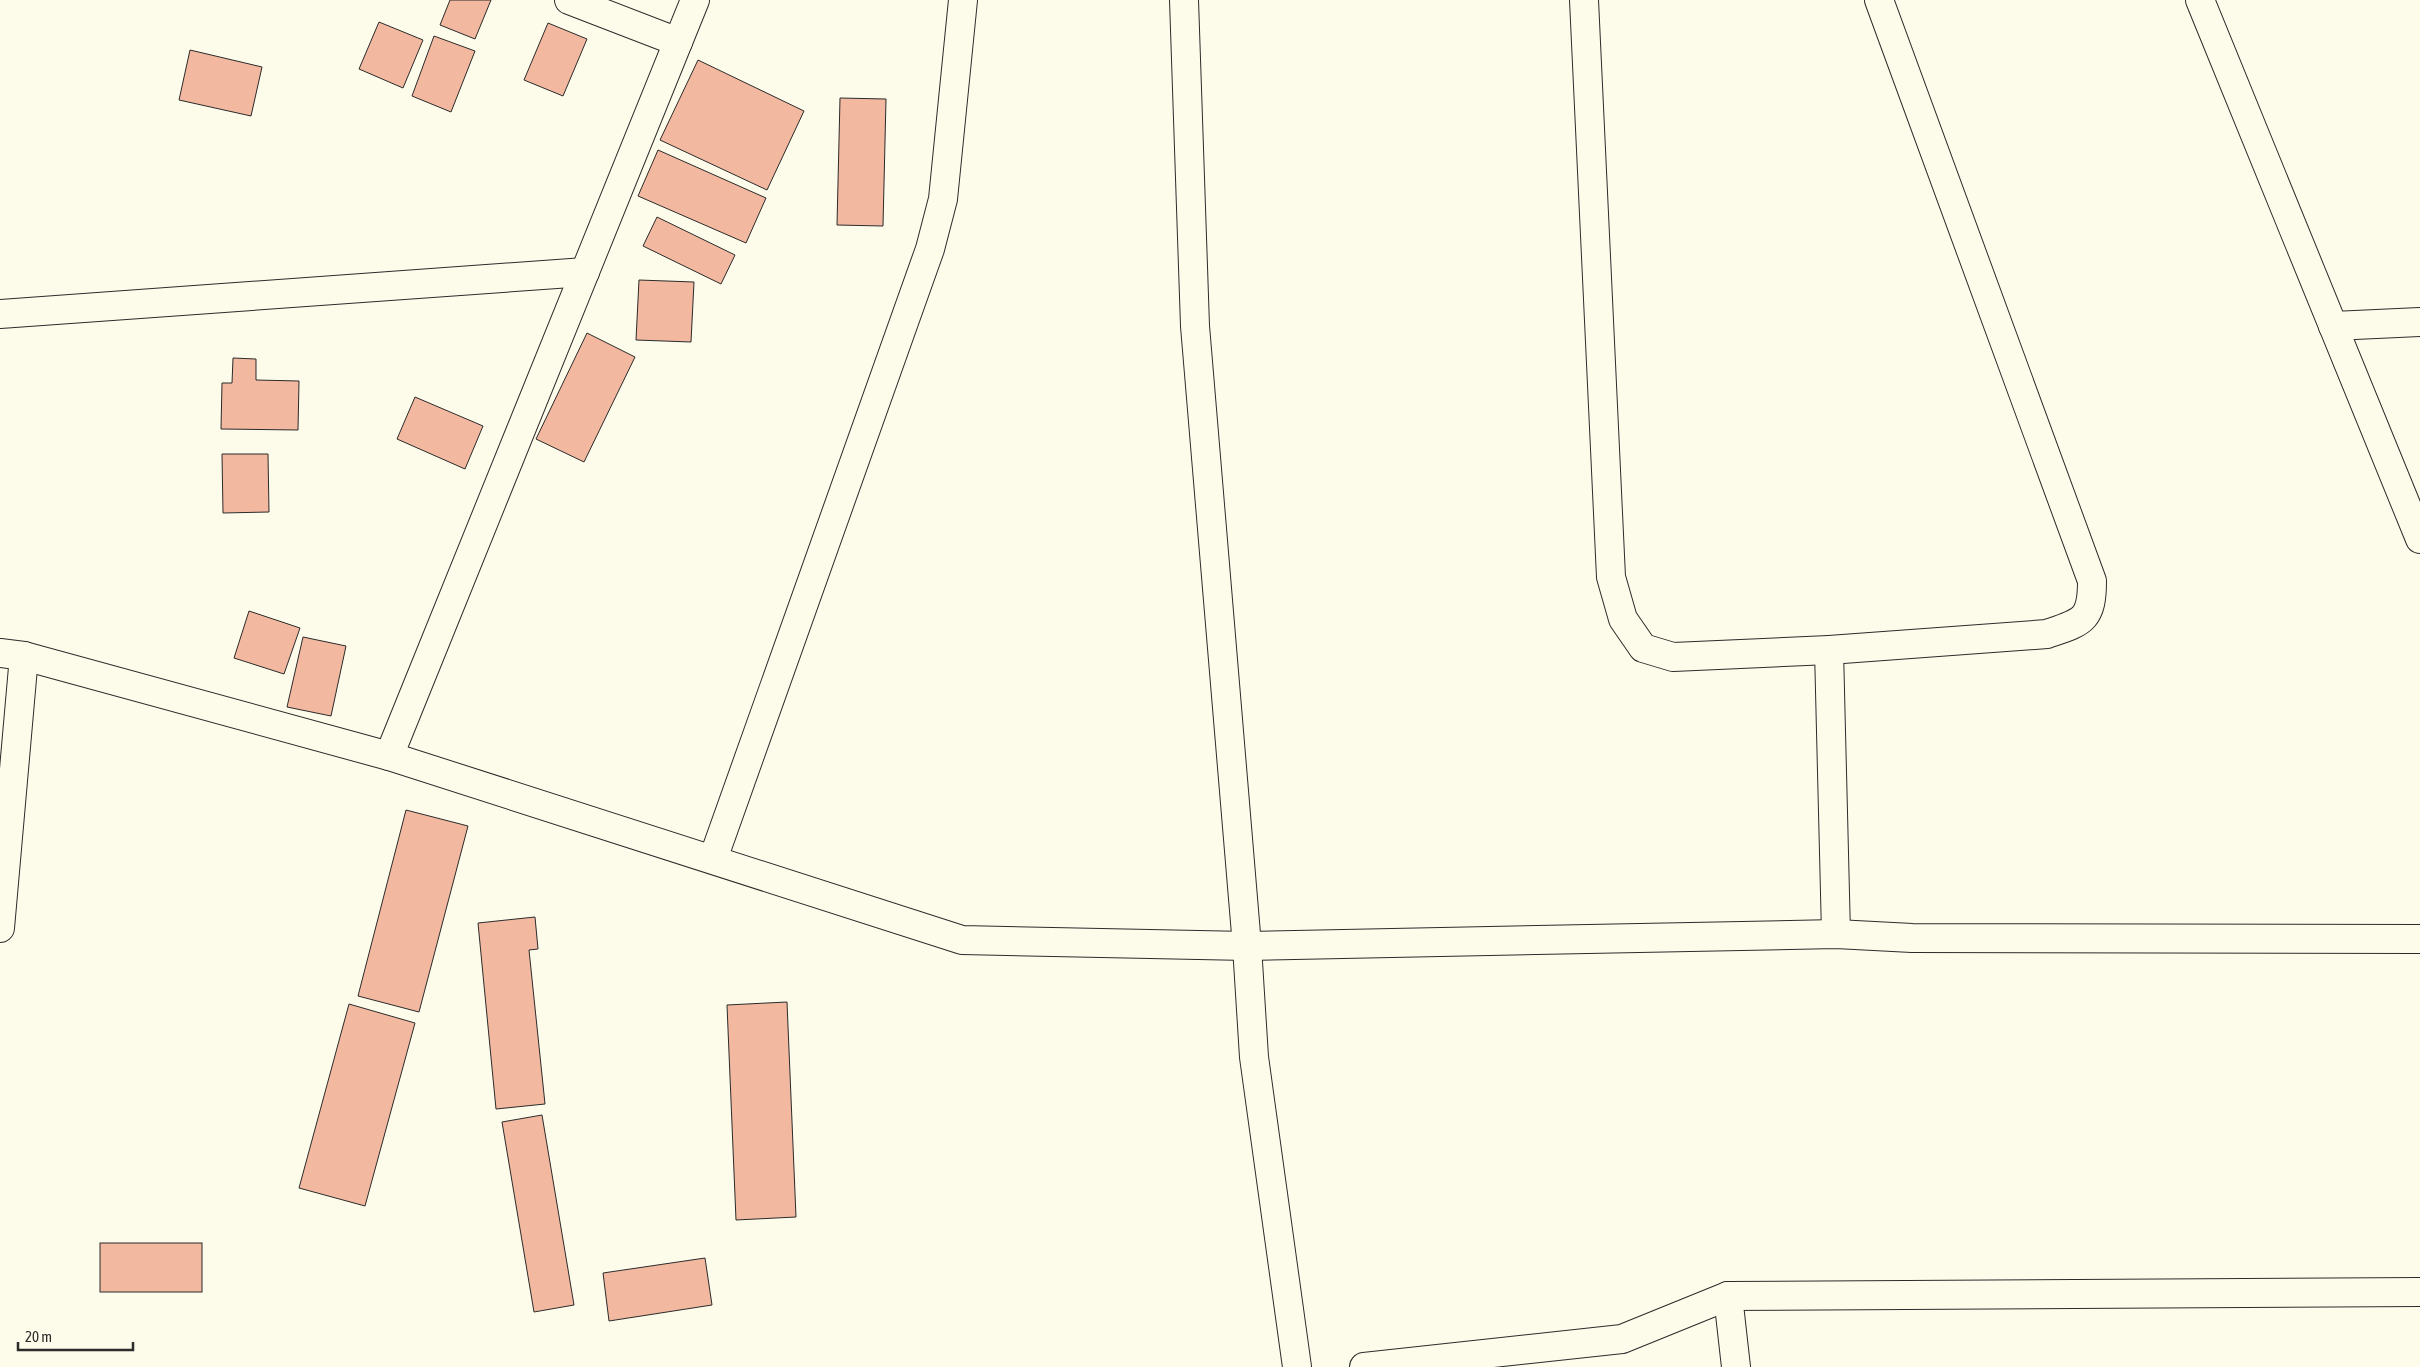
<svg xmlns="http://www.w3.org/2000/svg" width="2420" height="1367" viewBox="0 0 2420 1367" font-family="'Asap Condensed',sans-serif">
<rect width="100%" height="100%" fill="#fdfbea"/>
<!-- building -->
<g fill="#f2b8a0" stroke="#2b2b2b">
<path d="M450,0H491L475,39L440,25Z"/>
<path d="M379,22L423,40L403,88L359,69Z"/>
<path d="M548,23L587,39L563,96L524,80Z"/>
<path d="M434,36L475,51L451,112L412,96Z"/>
<path d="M190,50L262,67L251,116L179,100Z"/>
<path d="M698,60L804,111L767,190L660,140Z"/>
<path d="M840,98L886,99L883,226L837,225Z"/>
<path d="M658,150L766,198L746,243L638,196Z"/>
<path d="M657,217L735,255L721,284L643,246Z"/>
<path d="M639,280L694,282L691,342L636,340Z"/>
<path d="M587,333L635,357L584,462L536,439Z"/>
<path d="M233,358L256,359V380L299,381L298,430L221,429L222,383H232Z"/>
<path d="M415,397L483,426L465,469L397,439Z"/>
<path d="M222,454H268L269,512L223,513Z"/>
<path d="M249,611L300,628L284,674L234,658Z"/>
<path d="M303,637L346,646L331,716L287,707Z"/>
<path d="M406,810L468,826L419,1012L358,996Z"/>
<path d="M535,917L538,949L529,950L545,1104L496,1109L478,923Z"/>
<path d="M787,1002L796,1217L736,1220L727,1005Z"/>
<path d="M349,1004L415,1023L365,1206L299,1188Z"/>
<path d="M542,1115L574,1305L534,1312L502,1122Z"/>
<rect x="100" y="1243" width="102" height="49"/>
<path d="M705,1258L712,1305L609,1321L603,1273Z"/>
</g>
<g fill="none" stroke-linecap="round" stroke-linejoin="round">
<!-- minor casing -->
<g stroke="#2b2b2b" stroke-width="30">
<g id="minor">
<path d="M569,0L678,42"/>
<path d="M1184,0L1195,326L1247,946L1254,1057L1297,1367"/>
<path d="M1584,0L1611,577L1623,619L1643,648L1673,657L1829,650L2047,634C2082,622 2092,621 2092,581L1879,0"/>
<path d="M2200,0L2420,539"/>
<path d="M0,314L585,272"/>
<path d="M2333,326L2420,322"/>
<path d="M1829,650L1836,934"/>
<path d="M0,653L24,656L389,756L962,940L1247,946L1836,934L1912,938L2420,939"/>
<path d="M389,756L695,0"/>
<path d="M713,859L930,249L943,199L963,0"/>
<path d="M0,928L24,656"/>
<path d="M1728,1296L1736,1367"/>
<path d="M1364,1367L1622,1339L1728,1296L2420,1292"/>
</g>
</g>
<!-- minor -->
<use href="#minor" stroke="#fdfbea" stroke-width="28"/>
</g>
<!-- scale -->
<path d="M18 1342v8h115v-8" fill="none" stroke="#2b2b2b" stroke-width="2.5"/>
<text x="25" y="1342" font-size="15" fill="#2b2b2b" stroke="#fdfbea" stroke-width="4" paint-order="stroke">20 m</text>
</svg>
